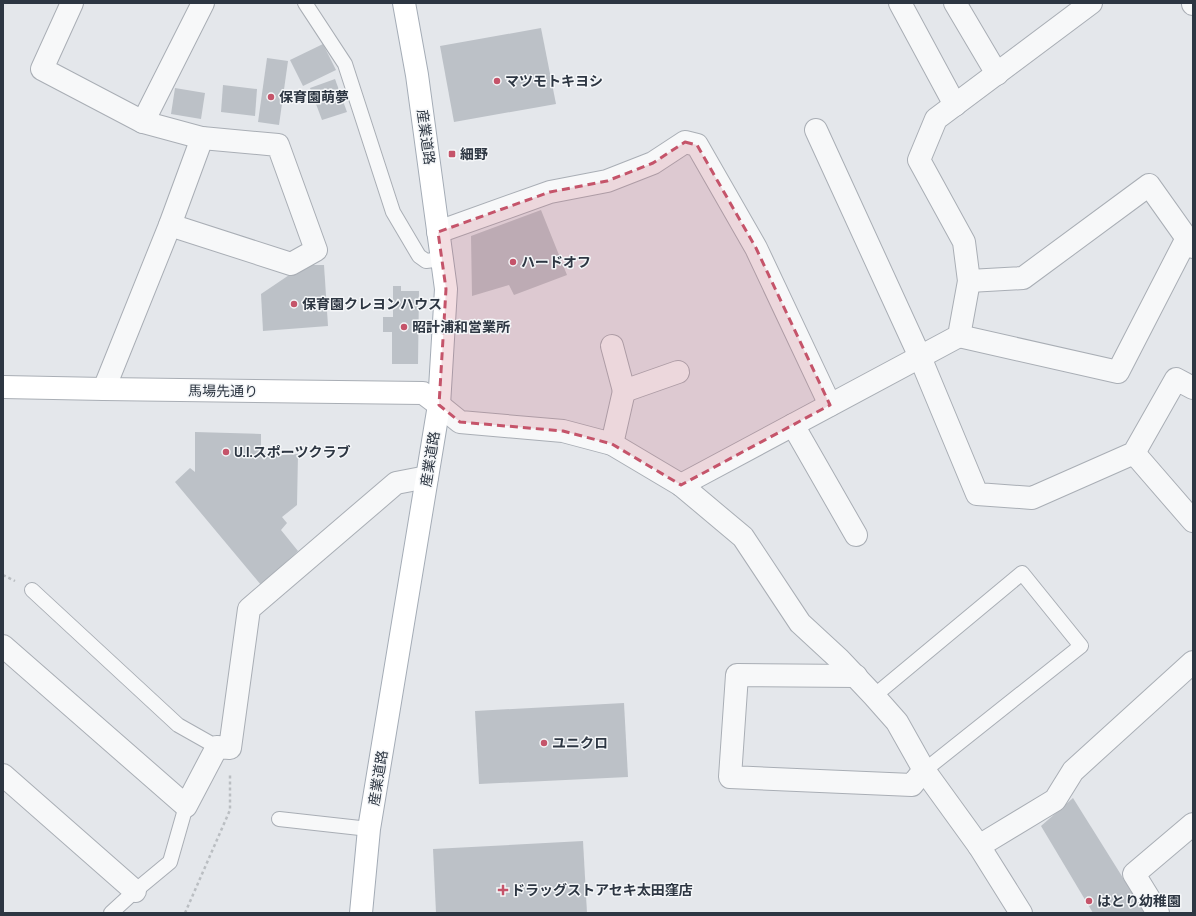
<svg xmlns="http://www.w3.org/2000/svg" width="1196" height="916" viewBox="0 0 1196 916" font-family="'Alegreya Sans','Noto Sans JP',sans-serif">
<rect width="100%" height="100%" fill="#e4e7eb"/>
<!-- building -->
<g fill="#bcc1c7">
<path d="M541,28L556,104L454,122L440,46Z"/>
<path d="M323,44L336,70L303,86L290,60Z"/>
<path d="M267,58L288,61L279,125L258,122Z"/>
<path d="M335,79L347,112L322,120L310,88Z"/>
<path d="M223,85L257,89L255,116L221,112Z"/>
<path d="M175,88L205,93L201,119L171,114Z"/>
<path d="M541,210L567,275L514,295L509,285L472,296L471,236Z"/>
<path d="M304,265H324L328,326L263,331L261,294Z"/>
<path d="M393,286H401V291H419L418,364H392V332H383V317H393Z"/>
<path d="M195,432L261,434V451L270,456L298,454L297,505L282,517L287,523L281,530L298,551L261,585L175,482L190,468L195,472Z"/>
<path d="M624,703L628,777L479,784L475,711Z"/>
<path d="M1073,798L1145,913H1093L1041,826Z"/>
<path d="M583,841L587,913H436L433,849Z"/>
</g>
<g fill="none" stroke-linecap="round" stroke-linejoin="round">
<!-- lane casing -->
<g stroke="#a9aeb5" stroke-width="16">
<g id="lane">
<path d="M305,3L345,64L393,212L419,256L426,261L442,259"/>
<path d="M32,590L178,725L217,747"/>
<path d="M874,696L1022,573L1081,646L930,766L924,770"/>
<path d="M279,819L369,829"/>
<path d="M111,913L135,891L170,862L186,806"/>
</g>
</g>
<!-- street casing -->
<g stroke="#a9aeb5" stroke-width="24">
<g id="street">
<path d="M72,3L42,69L143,122L202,138L278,145L316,250L291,264L170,225"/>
<path d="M900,3L955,105"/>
<path d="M955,3L997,74"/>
<path d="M1193,3V4"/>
<path d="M143,122L203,3"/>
<path d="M816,130L920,357L977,494L1032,498L1134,453L1176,379L1193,388"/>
<path d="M438,232L550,192L607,181L653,163L685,142L697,145L756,248L830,405"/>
<path d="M969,281L1023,278L1149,185L1193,247"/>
<path d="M959,336L1118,372L1187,238"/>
<path d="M612,346L624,391L678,372"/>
<path d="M104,389L170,225L202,138"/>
<path d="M439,405L460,422L563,431L612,444L681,485L743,537L800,623L839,659L874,696L897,722L924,770L979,846L1021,913"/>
<path d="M793,425L856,535"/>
<path d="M612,444L624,391"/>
<path d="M1134,453L1193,521"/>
<path d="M681,485L959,336L969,281L964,242L919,160L936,119L1091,3"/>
<path d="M3,646L186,806L217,747L230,748L249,609L396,483L427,477"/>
<path d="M856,676L737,675L730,777L912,785L924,770"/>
<path d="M3,775L135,891"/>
<path d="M979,846L1055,800L1073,771L1193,662"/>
<path d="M1158,913L1134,874L1193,824"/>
</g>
</g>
<!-- secondary casing -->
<g stroke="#a9aeb5" stroke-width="24">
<path id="secondary" d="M3,387L104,389L423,393L439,405"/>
</g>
<!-- primary casing -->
<g stroke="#a4acb6" stroke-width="24">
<path id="primary" d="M361,913L369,829L439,405L446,289L417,75L404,3"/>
</g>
<!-- path -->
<g stroke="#babec2" stroke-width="2.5" stroke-dasharray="3 3" stroke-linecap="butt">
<path d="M3,575L15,581"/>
<path d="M185,913L230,810V775"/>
</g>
<!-- lane -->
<use href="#lane" stroke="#f7f8f9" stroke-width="14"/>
<!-- street -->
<use href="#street" stroke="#f7f8f9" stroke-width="22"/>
<!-- secondary -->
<use href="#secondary" stroke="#fff" stroke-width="22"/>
<!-- primary -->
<use href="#primary" stroke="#fff" stroke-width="22"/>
</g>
<!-- marked area -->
<path fill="#c5546a" fill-opacity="0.2" stroke="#c5546a" stroke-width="3" stroke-dasharray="8 5" stroke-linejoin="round" d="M685,142L697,145L756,248L830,405L681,485L612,444L563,431L460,422L439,405L446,289L438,232L550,192L607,181L653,163Z"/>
<!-- markers -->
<g fill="#c5546a" stroke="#f4f6f8" stroke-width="1.5">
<circle cx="497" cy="81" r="4"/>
<circle cx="271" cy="97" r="4"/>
<rect x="448" y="150" width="8" height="8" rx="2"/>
<circle cx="513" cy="262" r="4"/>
<circle cx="294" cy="304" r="4"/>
<circle cx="404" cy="327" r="4"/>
<circle cx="226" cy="452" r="4"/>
<circle cx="544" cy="743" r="4"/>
<path d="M501 884h4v4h4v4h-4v4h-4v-4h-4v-4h4z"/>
<circle cx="1089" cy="901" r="4"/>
</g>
<g text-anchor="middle" stroke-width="3" stroke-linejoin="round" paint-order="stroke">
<!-- poi labels -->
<g font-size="14" font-weight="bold" fill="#2d3642" stroke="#f4f6f8" text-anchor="start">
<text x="505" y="86">マツモトキヨシ</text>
<text x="279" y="102">保育園萌夢</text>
<text x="460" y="159">細野</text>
<text x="521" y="267">ハードオフ</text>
<text x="302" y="309">保育園クレヨンハウス</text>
<text x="412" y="332">昭計浦和営業所</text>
<text x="234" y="457">U.I.スポーツクラブ</text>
<text x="552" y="748">ユニクロ</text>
<text x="511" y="895">ドラッグストアセキ太田窪店</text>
<text x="1097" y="906">はとり幼稚園</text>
</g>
<!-- street labels -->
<g font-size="14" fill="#2d3642" stroke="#f4f6f8">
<text transform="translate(426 137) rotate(82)" y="5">産業道路</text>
<text transform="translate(223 391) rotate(1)" y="5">馬場先通り</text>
<text transform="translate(430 459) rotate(-81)" y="5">産業道路</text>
<text transform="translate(378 778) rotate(-81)" y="5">産業道路</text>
</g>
</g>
<!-- border -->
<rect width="1196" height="916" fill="none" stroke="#2d3642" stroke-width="8"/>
</svg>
